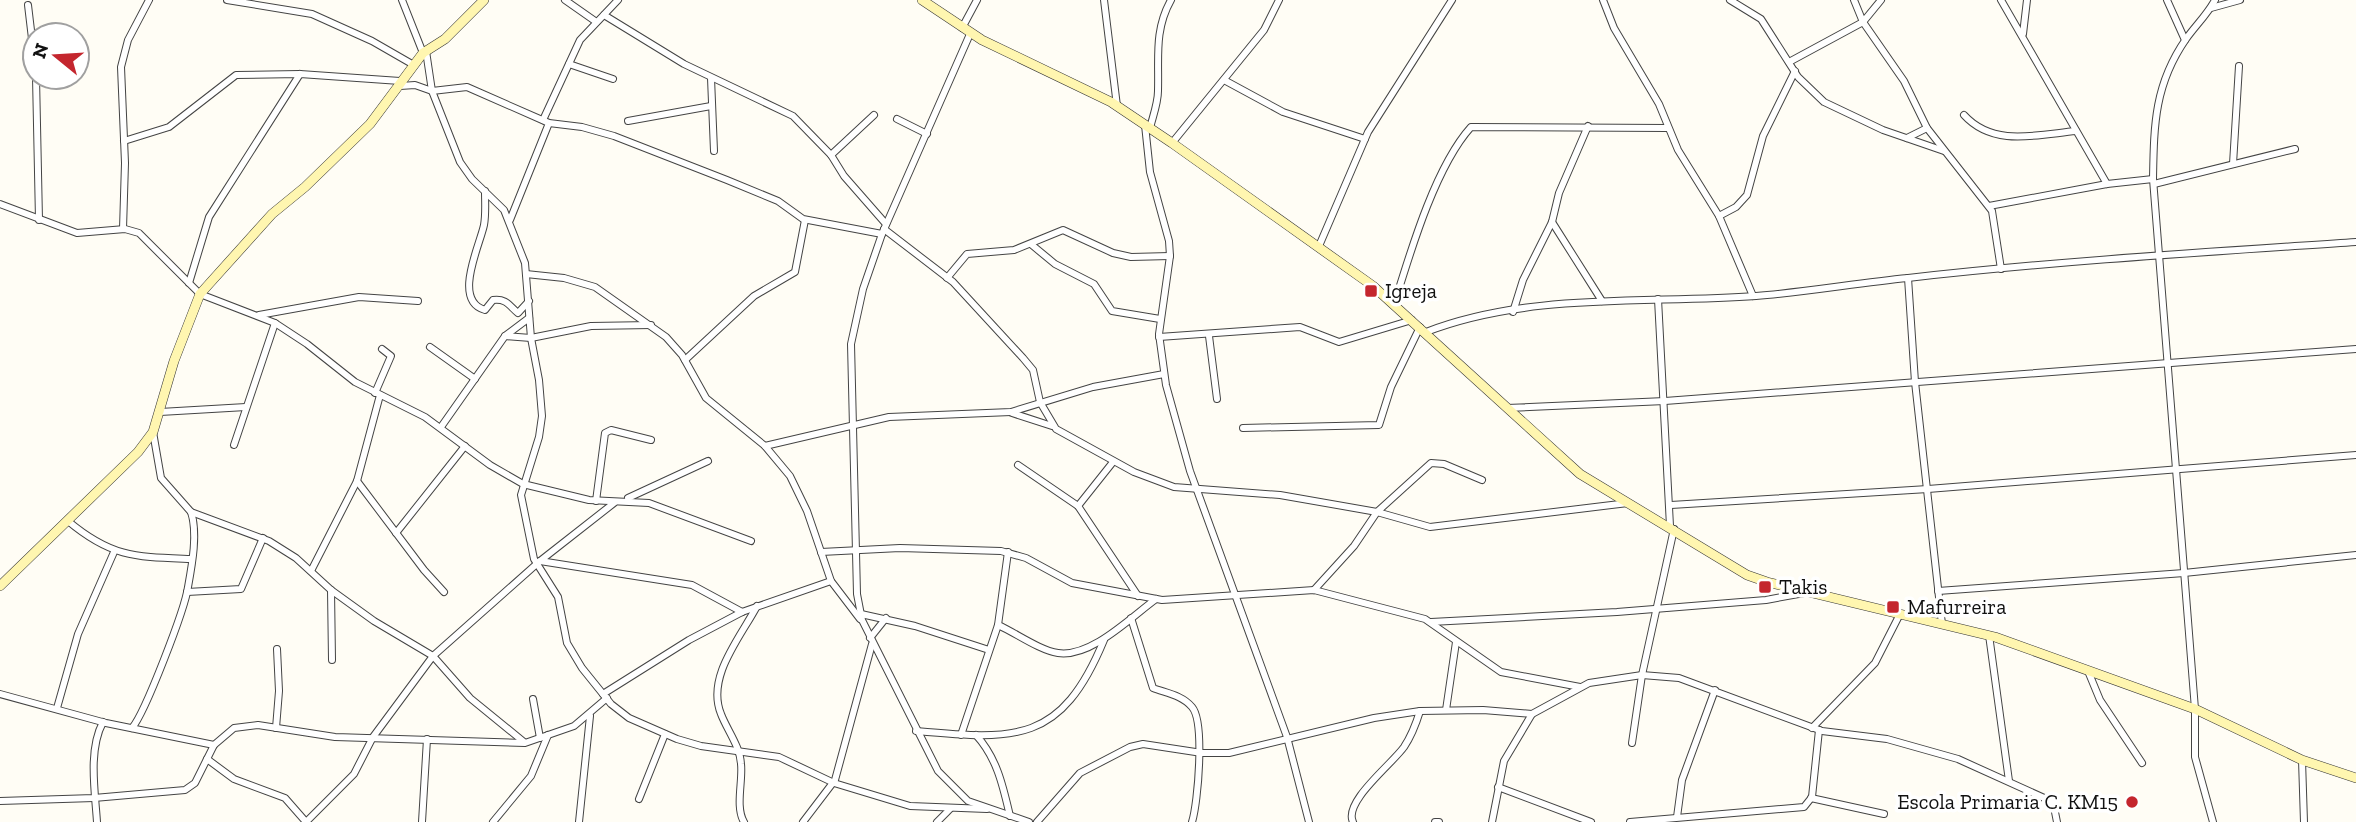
<svg xmlns="http://www.w3.org/2000/svg" width="2356" height="822" viewBox="0 0 2356 822" font-family="'Zilla Slab',serif">
<rect width="100%" height="100%" fill="#fffdf5"/>
<g fill="none" stroke-linecap="round" stroke-linejoin="round">
<!-- street casing -->
<g stroke="#444" stroke-width="8">
<g id="street">
<path d="M227,0L312,14L372,41L412,64"/>
<path d="M402,0L423,53"/>
<path d="M565,0L595,21"/>
<path d="M1104,0L1117,106"/>
<path d="M1603,0L1614,28L1659,104L1678,150L1719,216L1753,296"/>
<path d="M1730,0L1761,19L1798,77L1824,102L1883,130L1944,151"/>
<path d="M1854,0L1863,22L1904,81L1927,128L1992,211L2001,269"/>
<path d="M2001,0L2107,184"/>
<path d="M2167,0L2185,40"/>
<path d="M28,5L35,64"/>
<path d="M2211,8L2240,0"/>
<path d="M604,15L684,64L793,116L831,155L844,176L886,224"/>
<path d="M962,28L977,0"/>
<path d="M970,34L882,234L863,289L851,344L857,594L862,620L938,771L968,801L1029,822"/>
<path d="M2023,34L2027,0"/>
<path d="M426,51L432,91L460,162L472,179L504,210L525,263L531,338L539,380L542,416L539,437L521,495L534,559L558,597L567,643L582,668L611,704L629,718L677,739L701,746L779,757L834,783L910,806L987,809"/>
<path d="M1789,62L1863,22L1881,0"/>
<path d="M569,64L613,79"/>
<path d="M36,77L39,220"/>
<path d="M711,78L714,151"/>
<path d="M1224,80L1283,112L1365,139"/>
<path d="M400,86L415,85L432,91L467,87L549,123L582,127L614,136L727,180L778,201L803,219L882,234"/>
<path d="M1964,115C1993,147 2036,135 2076,131"/>
<path d="M897,119L927,134"/>
<path d="M543,120L580,40L618,0"/>
<path d="M628,121L711,106"/>
<path d="M1145,125L1150,172L1169,241L1170,256L1159,334L1166,385L1190,471L1287,737L1309,822"/>
<path d="M1150,128C1153,116 1158,103 1158,91C1159,58 1154,30 1171,0"/>
<path d="M1907,138L1927,128"/>
<path d="M124,141L169,127L236,75L300,74L400,81"/>
<path d="M1172,143L1264,30L1279,0"/>
<path d="M831,155L874,115"/>
<path d="M2233,164L2239,66"/>
<path d="M2154,184L2295,149"/>
<path d="M485,191C485,202 486,214 484,225C480,245 452,301 485,310L493,300C507,298 510,307 518,313L529,301"/>
<path d="M0,204L77,233L125,229L139,233L200,294L275,323L307,344L355,382L425,417L490,465L523,484L589,500L649,503L751,541"/>
<path d="M1989,206L2107,184L2153,179"/>
<path d="M1719,216L1736,207L1747,195L1763,136L1795,71"/>
<path d="M510,220L549,123"/>
<path d="M1552,222L1602,301"/>
<path d="M123,229L125,163L121,67L128,40L149,0"/>
<path d="M884,229L953,282L1023,358L1033,370L1040,402L1056,429L1134,472L1174,487L1280,495L1377,512L1430,527L1628,503"/>
<path d="M1032,245L1055,264L1094,284L1112,311L1160,319"/>
<path d="M1319,246L1368,132L1452,0"/>
<path d="M526,274L564,278L595,287L666,337L682,355L706,398L765,446L790,476L807,511L831,581L860,619"/>
<path d="M947,278L967,254L1014,250L1063,230L1113,253L1131,257L1170,256"/>
<path d="M1908,278L1915,382L1942,624"/>
<path d="M189,283L209,217L300,74"/>
<path d="M1658,299L1670,526"/>
<path d="M1394,305C1410,253 1435,167 1471,127L1668,128"/>
<path d="M1513,312L1523,280L1552,222L1559,193L1588,126"/>
<path d="M259,315L359,297L418,301"/>
<path d="M1426,332C1529,292 1648,304 1756,296C1807,292 1857,283 1908,278C2057,261 2207,252 2356,242"/>
<path d="M505,336L531,338L591,326L651,325"/>
<path d="M1209,336L1217,399"/>
<path d="M1159,337L1300,327L1339,342L1412,320"/>
<path d="M430,347L475,379"/>
<path d="M685,360L754,296L795,272L805,220"/>
<path d="M375,393L391,356L382,349"/>
<path d="M1507,408L1665,401L2356,349"/>
<path d="M160,412L246,407"/>
<path d="M1012,413L1052,426"/>
<path d="M441,427L505,336L529,318"/>
<path d="M1243,428L1379,425L1391,387L1420,327"/>
<path d="M153,432L161,478L191,512L269,541L296,558L331,590L374,621L433,656L470,698L524,742"/>
<path d="M234,445L275,323"/>
<path d="M765,446L889,417L1011,412L1093,387L1164,374"/>
<path d="M1018,465L1078,506L1138,596"/>
<path d="M357,481L424,570L444,592"/>
<path d="M628,498L708,461"/>
<path d="M596,501L605,433L611,430L651,440"/>
<path d="M1671,505L1928,489L2356,455"/>
<path d="M1078,506L1113,462"/>
<path d="M68,521C112,558 137,557 191,559"/>
<path d="M396,533L465,446"/>
<path d="M821,552L900,548L1001,551L1026,558L1072,583L1162,600L1314,590L1425,619L1501,672L1580,687"/>
<path d="M540,561L692,585L742,612"/>
<path d="M311,571L357,481L380,395"/>
<path d="M331,590L332,660"/>
<path d="M1314,590L1354,546L1377,512L1431,463L1444,464L1482,480"/>
<path d="M1938,591L2184,573L2356,555"/>
<path d="M187,592L241,589L263,538"/>
<path d="M861,614L915,626L989,650"/>
<path d="M1131,618L1153,688C1166,693 1182,695 1192,707C1205,722 1198,803 1192,822"/>
<path d="M1431,622L1617,612L1766,600L1804,593"/>
<path d="M998,625C1016,633 1039,650 1058,653C1091,658 1131,617 1156,599"/>
<path d="M1989,635L2009,781"/>
<path d="M870,638L886,618"/>
<path d="M2088,671L2100,700L2142,763"/>
<path d="M0,694L106,723L214,745"/>
<path d="M603,694L689,640L742,612L831,581"/>
<path d="M533,699L540,738"/>
<path d="M57,708L78,634L114,552"/>
<path d="M1446,710L1456,642"/>
<path d="M132,728C145,713 185,609 188,587C192,565 198,533 191,512"/>
<path d="M276,728L279,691L277,649"/>
<path d="M1812,728L1875,663L1900,614"/>
<path d="M916,731C1016,740 1061,744 1104,640"/>
<path d="M961,735L998,625L1008,552"/>
<path d="M976,735C997,758 1003,786 1010,816"/>
<path d="M1632,743L1642,675L1674,529"/>
<path d="M207,759L234,779L285,798L306,822"/>
<path d="M2302,760L2304,822"/>
<path d="M1498,787L1591,822"/>
<path d="M1811,798L1884,814"/>
<path d="M639,799L665,734"/>
<path d="M0,801L94,798L185,790L195,783L214,745L234,728L258,725L335,737L525,743L574,726L607,698"/>
<path d="M1677,817L1682,780L1715,690"/>
<path d="M97,822C95,791 88,750 103,722"/>
<path d="M306,822L354,774L373,737L433,656L540,561L614,503"/>
<path d="M422,822L427,739"/>
<path d="M493,822L531,776L548,735"/>
<path d="M579,822L590,716"/>
<path d="M744,822C735,807 743,781 741,764C740,746 727,730 721,714C706,677 740,638 757,606"/>
<path d="M803,822L835,780L872,644"/>
<path d="M937,822L950,809"/>
<path d="M1037,822L1080,773L1130,747L1143,744L1202,753H1229L1374,718L1420,711L1483,710L1532,714"/>
<path d="M1353,822C1343,802 1392,764 1404,747C1412,735 1416,724 1420,711"/>
<path d="M1435,822H1439"/>
<path d="M1492,822L1504,761L1532,714L1589,683L1642,675L1679,678L1822,731L1887,739L1958,759L2053,802L2057,822"/>
<path d="M1630,822L1804,807L1812,797L1819,730"/>
<path d="M2213,822L2195,757V709L2153,179C2154,126 2154,85 2186,39C2195,26 2207,15 2215,0"/>
</g>
</g>
<!-- secondary casing -->
<g stroke="#333" stroke-width="10">
<g id="secondary">
<path d="M922,0L982,40L1111,102L1172,143L1373,286L1580,474L1747,575L1767,582L1995,637L2195,709L2302,760L2356,778"/>
<path d="M0,586L138,452L153,432L174,361L200,294L272,214L305,187L370,124L423,53L445,39L484,0"/>
</g>
</g>
<!-- street -->
<use href="#street" stroke="#fff" stroke-width="6"/>
<!-- secondary -->
<use href="#secondary" stroke="#fff6b0" stroke-width="9"/>
</g>
<!-- markers -->
<g fill="#c4262e" stroke="#fff" stroke-width="2.5">
<rect x="1364" y="284" width="14" height="14" rx="3.5"/>
<rect x="1758" y="580" width="14" height="14" rx="3.5"/>
<rect x="1886" y="600" width="14" height="14" rx="3.5"/>
<circle cx="2132" cy="802" r="7"/>
</g>
<g text-anchor="middle" stroke-width="7" stroke-linejoin="round" paint-order="stroke">
<!-- poi labels -->
<g font-size="21" fill="#111" stroke="#fff" text-anchor="start">
<text x="1385" y="298">Igreja</text>
<text x="1779" y="594">Takis</text>
<text x="1907" y="614">Mafurreira</text>
<text x="2118" y="809" text-anchor="end">Escola Primaria C. KM15</text>
</g>
</g>
<!-- north arrow -->
<g transform="translate(56 56) rotate(288)"><circle r="33" fill="#ffffff" stroke="#a0a0a0" stroke-width="2"/>
<path d="M0-5L12 26L0 18L-12 26Z" fill="#c4262e"/>
<text y="-10" font-size="19" font-weight="bold" text-anchor="middle" fill="#111111">N</text>
</g>
</svg>
